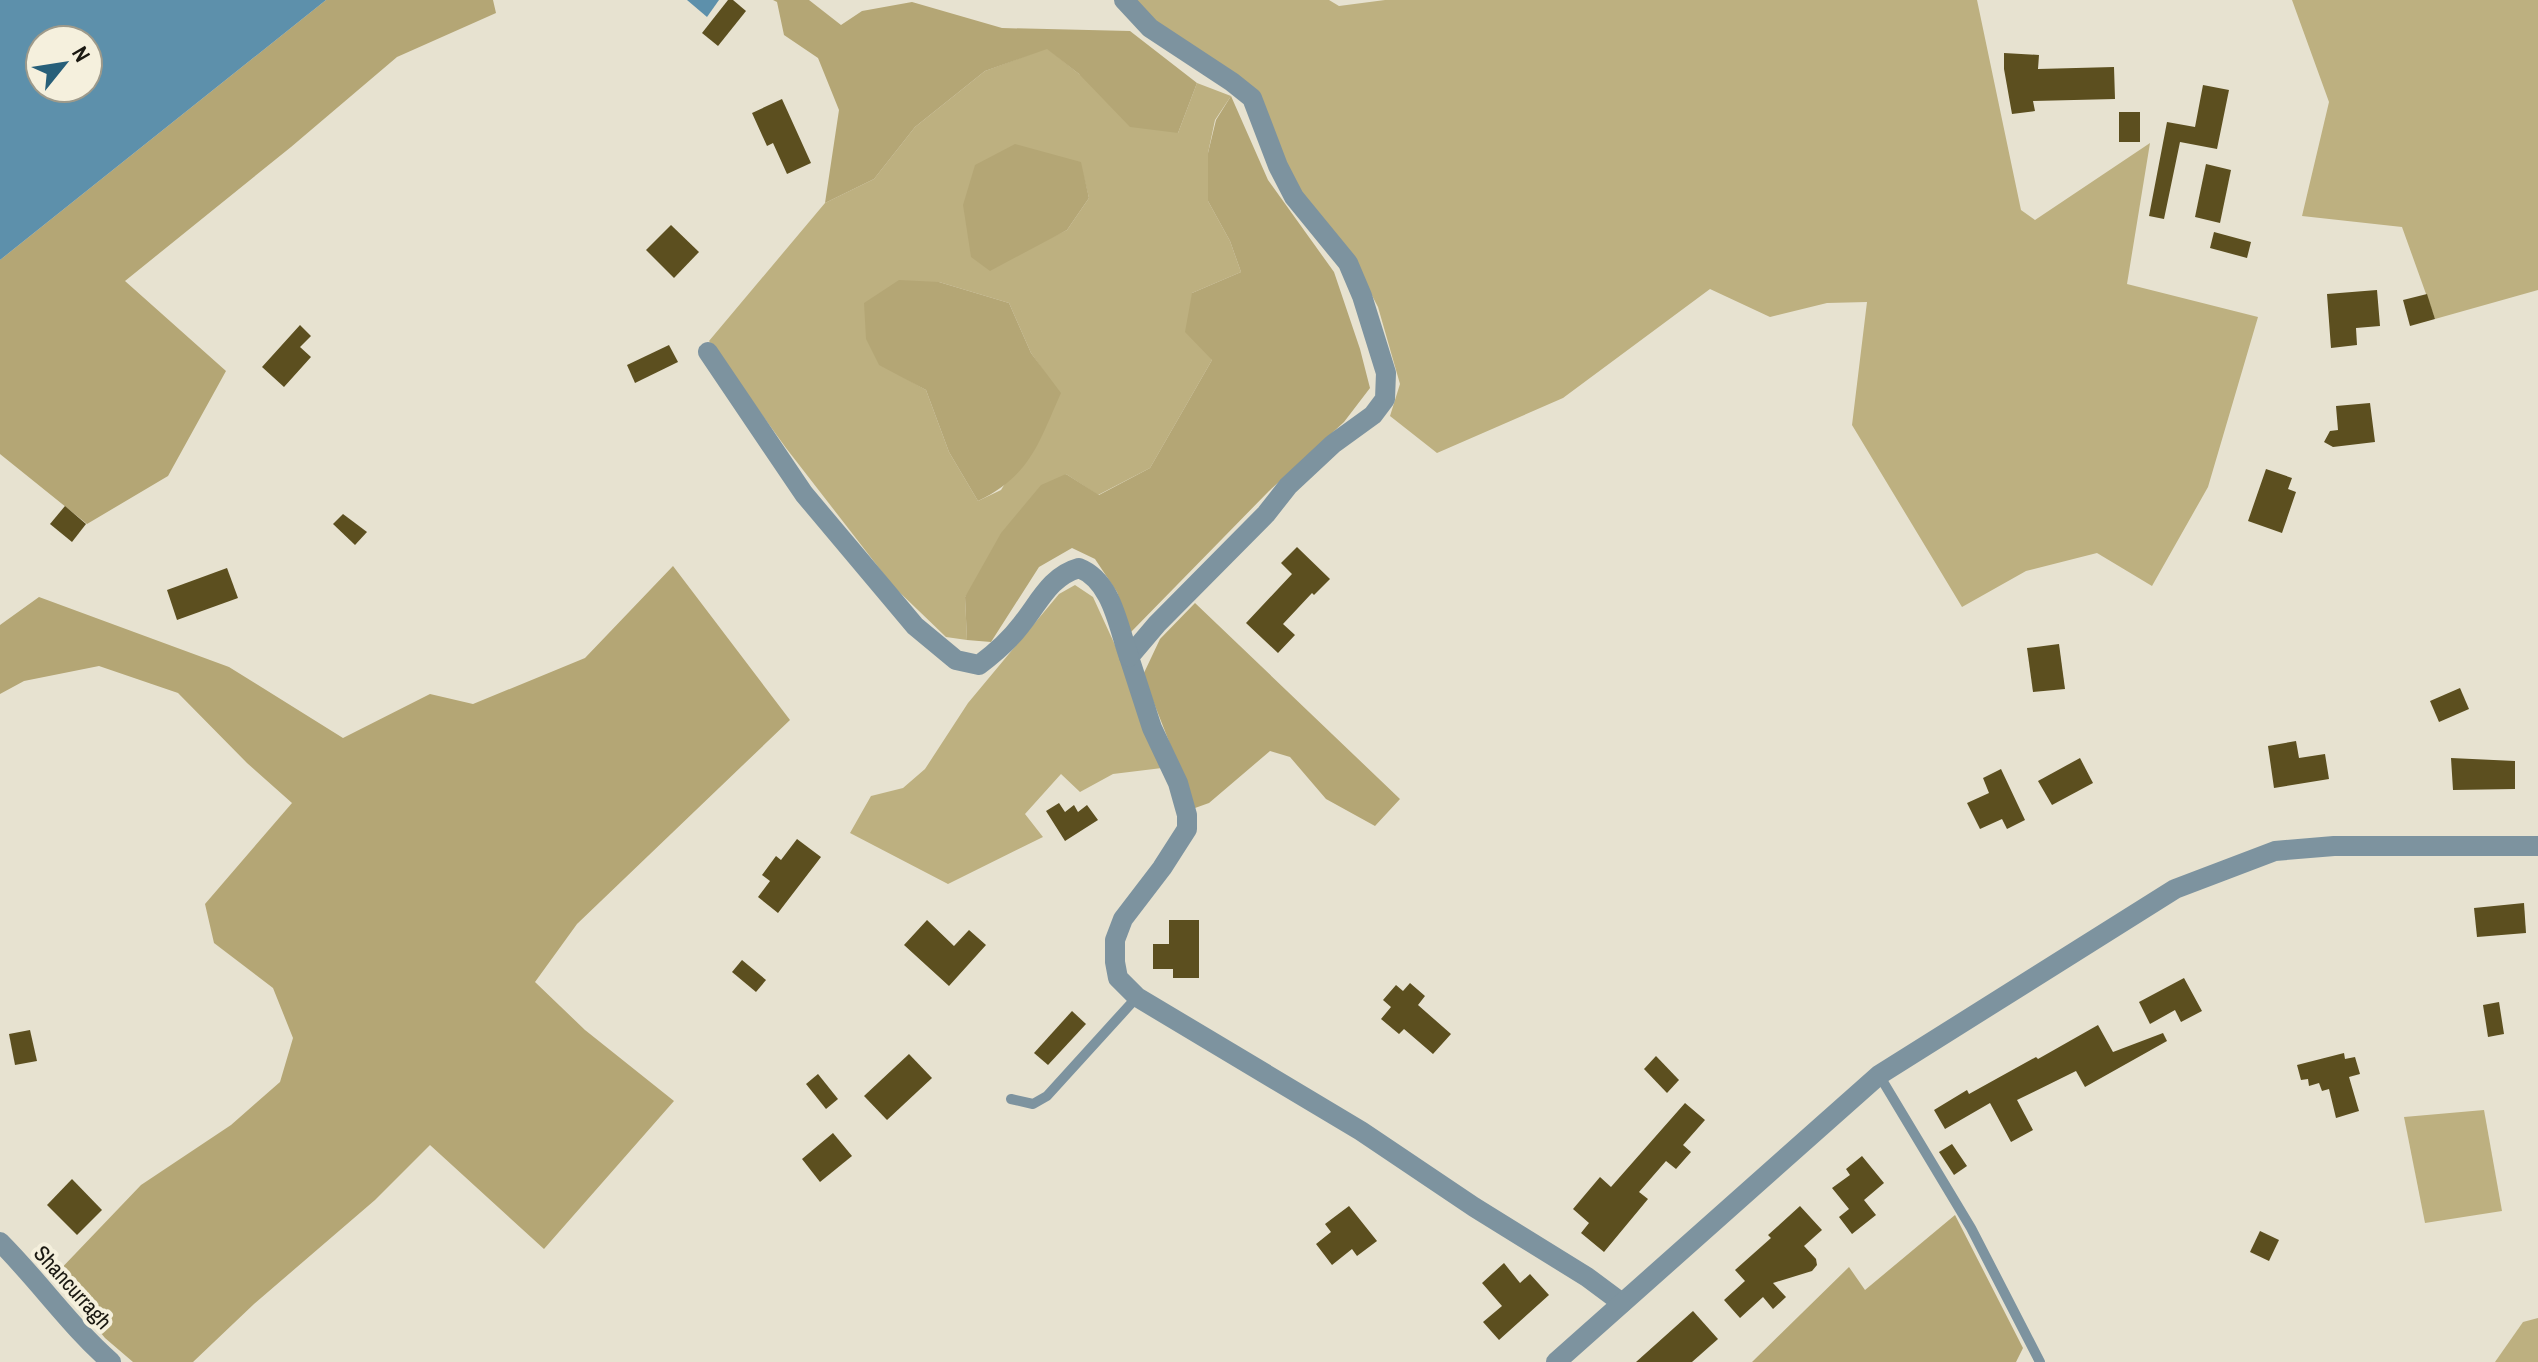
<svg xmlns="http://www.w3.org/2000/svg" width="2538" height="1362" viewBox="0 0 2538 1362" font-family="'Archivo Narrow',sans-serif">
<rect width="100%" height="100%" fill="#e7e2d0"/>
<!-- green -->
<g fill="#bdb080" fill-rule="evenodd">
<path d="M1134,0H1329L1339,6L1385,0H1977L2021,210L2035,220L2150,143L2127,284L2258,317L2208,487L2152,586L2097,553L2026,571L1962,607L1852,425L1867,302L1827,303L1770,317L1710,289L1563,398L1437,453L1390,416L1400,384L1378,307L1355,263L1294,185L1260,101L1145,13Z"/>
<path d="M2292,0H2538V290L2435,319L2402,227L2302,216L2329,102Z"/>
<path d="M1047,48L1079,74L1178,133L1197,83L1231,96L1215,120L1208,153V201L1230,241L1241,272L1192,293L1212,360L1150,468L1098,495L1066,474L965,597L967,640L946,637L893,586L786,448L709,341L825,203L874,179L915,127L985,71ZM1080,162L1089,198L1067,230L1019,253ZM939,282L1009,303L1031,353L1060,394L1001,490L978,501L949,452L926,390L905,378Z"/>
<path d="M1075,585L1093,597L1115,645L1162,768L1113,774L1080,792L1061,774L1025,814L1043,837L948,884L850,833L871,796L903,788L925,769L968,703L1059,594Z"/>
<path d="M2484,1110L2502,1211L2425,1223L2404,1117Z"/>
<path d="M2538,1318V1362H2495L2523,1322Z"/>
</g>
<!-- forest -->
<g fill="#b4a675">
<path d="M326,0H493L496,13L397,57L291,147L125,281L226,371L168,476L87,524L0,454V260Z"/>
<path d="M773,0H809L841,25L862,11L912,2L1002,28L1130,31L1197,83L1178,133L1130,127L1079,74L1047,49L985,71L915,127L874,179L825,203L839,110L818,58L784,35L777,2Z"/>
<path d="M1231,96L1268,180L1334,272L1360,349L1370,388L1344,422L1269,491L1131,632L1117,592L1095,559L1072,548L1039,567L991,642L967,640L965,597L1001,533L1041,485L1066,474L1099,495L1150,468L1212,360L1185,332L1192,293L1241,272L1230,241L1208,201V153L1216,120Z"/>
<path d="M1015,144L1081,162L1089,198L1067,230L990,271L971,257L963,205L975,165Z"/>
<path d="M899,280L939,282L1009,303L1031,353L1061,393C1038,444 1031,475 978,501L949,452L926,390L879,365L866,339L864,303Z"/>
<path d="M673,566L790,720L577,924L535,982L585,1030L674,1101L544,1249L430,1145L375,1200L254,1304L193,1362H133L105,1338L54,1276L141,1185L231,1125L280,1082L293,1038L273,988L214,943L205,904L292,803L247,763L178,693L99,666L24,681L0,694V625L39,597L229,667L343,738L430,694L473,704L585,658Z"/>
<path d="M1195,603L1400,799L1375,826L1326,799L1290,757L1270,751L1209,803L1195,808L1143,675L1160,639Z"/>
<path d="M1955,1215L2023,1348L2016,1362H1752L1849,1267L1865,1290Z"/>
</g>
<!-- water -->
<g fill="#5d90ab" fill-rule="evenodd">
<path d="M0,0H326L0,260ZM88,40V88H40V40Z"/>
<path d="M687,0H719L707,17Z"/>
</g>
<!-- building -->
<g fill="#5c4f1f">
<path d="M728,0H733L746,11L718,46L702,33Z"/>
<path d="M2004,53L2039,55L2038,69L2114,67L2115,99L2033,101L2035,111L2012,114L2004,69Z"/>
<path d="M2203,85L2229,90L2217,149L2180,142L2164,219L2149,216L2167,122L2195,127Z"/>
<path d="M782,99L811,163L787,174L773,143L767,146L752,113Z"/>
<rect x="2119" y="112" width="21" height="30"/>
<path d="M2206,164L2231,170L2220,223L2195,217Z"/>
<path d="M671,225L699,252L674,278L646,250Z"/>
<path d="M2214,232L2251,242L2247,258L2210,248Z"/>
<path d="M2377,290L2380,326L2356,328L2357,345L2331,348L2327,294Z"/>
<path d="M2427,294L2435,319L2410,326L2403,300Z"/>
<path d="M300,325L311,336L300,347L311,357L284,387L262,367Z"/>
<path d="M669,345L678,362L635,383L627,365Z"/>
<path d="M2370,403L2375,442L2333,447L2324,442L2330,431L2338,430L2336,406Z"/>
<path d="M2266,469L2292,478L2288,489L2296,492L2282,533L2248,521Z"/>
<path d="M65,506L86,524L72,542L50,524Z"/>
<path d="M343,514L367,532L355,545L333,524Z"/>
<path d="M1297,547L1330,579L1314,595L1312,593L1283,624L1295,635L1278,653L1246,623L1292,574L1281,563Z"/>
<path d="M227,568L238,598L177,620L167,590Z"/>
<path d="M2059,644L2065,689L2033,692L2027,648Z"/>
<path d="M2460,688L2469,709L2439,722L2430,701Z"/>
<path d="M2296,741L2299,758L2325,754L2329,779L2274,788L2268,746Z"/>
<path d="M2080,758L2093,783L2052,805L2038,781Z"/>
<path d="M2451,758L2515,761V789L2453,790Z"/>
<path d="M2001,769L2025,820L2007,829L2002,819L1980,829L1967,803L1989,793L1983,778Z"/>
<path d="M1059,803L1065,812L1074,805L1078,812L1087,805L1098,820L1065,841L1046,811Z"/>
<path d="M797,839L821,857L778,913L758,897L770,881L762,875L776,856L781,860Z"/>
<path d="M2524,903L2526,933L2477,937L2474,908Z"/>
<path d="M927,920L954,946L969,930L986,945L949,986L904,945Z"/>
<path d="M1169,920H1199V978H1173V969H1153V944H1169Z"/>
<path d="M742,960L766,980L756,992L732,972Z"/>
<path d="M2184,978L2202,1011L2181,1022L2175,1010L2150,1024L2139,1002Z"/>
<path d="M1410,983L1425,996L1418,1005L1451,1034L1433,1054L1404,1029L1399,1034L1381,1019L1391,1007L1383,1000L1396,985L1403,991Z"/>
<path d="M2499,1002L2504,1034L2488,1037L2483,1005Z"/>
<path d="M1072,1011L1086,1024L1048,1065L1034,1053Z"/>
<path d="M2098,1025L2113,1052L2163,1033L2167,1041L2085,1087L2076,1071L2017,1100L2033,1130L2011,1142L1990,1103L1945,1129L1934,1110L1967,1090L1969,1094L2036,1057L2038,1059Z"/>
<path d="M30,1030L37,1061L15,1065L9,1034Z"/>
<path d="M2344,1053L2345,1059L2355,1057L2360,1074L2349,1077L2359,1111L2336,1118L2329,1089L2322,1091L2319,1083L2309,1086L2308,1079L2301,1080L2297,1065Z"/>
<path d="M909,1054L932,1078L887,1120L864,1096Z"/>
<path d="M1656,1056L1679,1080L1667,1093L1644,1069Z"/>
<path d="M818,1074L838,1099L826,1109L806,1084Z"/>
<path d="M1685,1103L1705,1120L1683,1145L1691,1152L1676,1169L1666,1161L1639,1192L1648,1199L1604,1252L1581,1233L1589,1223L1573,1209L1600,1177L1611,1187Z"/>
<path d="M833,1133L852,1156L820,1182L802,1159Z"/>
<path d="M1952,1144L1967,1166L1954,1175L1939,1152Z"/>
<path d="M1862,1156L1884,1183L1864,1200L1876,1215L1852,1234L1839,1217L1849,1209L1832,1188L1850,1175L1846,1169Z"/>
<path d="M72,1179L102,1210L77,1235L47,1205Z"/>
<path d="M1349,1206L1377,1241L1357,1256L1352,1249L1332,1265L1316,1244L1331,1232L1325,1224Z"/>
<path d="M1800,1206L1822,1230L1804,1246L1816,1259L1817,1265L1812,1271L1773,1283L1786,1297L1773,1309L1763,1297L1740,1318L1724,1300L1745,1281L1735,1270L1771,1238L1768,1235Z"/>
<path d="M2260,1231L2279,1240L2269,1261L2250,1252Z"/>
<path d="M1504,1263L1520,1283L1530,1274L1549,1295L1499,1340L1483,1322L1502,1306L1482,1283Z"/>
<path d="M1693,1311L1718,1339L1692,1362H1636Z"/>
</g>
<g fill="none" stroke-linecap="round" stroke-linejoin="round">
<!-- service -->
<g stroke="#7d939f" stroke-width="10">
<path d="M1879,1075L1971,1228L2040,1362"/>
<path d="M1011,1099L1033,1104L1047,1096L1137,997"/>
</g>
<!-- minor -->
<g stroke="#7d939f" stroke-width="20">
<path d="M1124,0L1150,28L1232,82L1252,98L1278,166L1294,197L1348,263L1362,296L1386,373L1385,399L1373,415L1333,444L1288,486L1266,514L1157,624L1129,657L1152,728L1178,783L1187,815V829L1162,868L1123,919L1115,940V962L1118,978L1137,997L1361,1131L1474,1207L1587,1277L1622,1303"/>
<path d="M708,352L804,494L915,626L956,660L979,665C995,653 1009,641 1021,625C1039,603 1050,576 1079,568C1112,581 1118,626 1129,657"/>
<path d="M0,1242C39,1281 70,1326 111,1362"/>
</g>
<!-- tertiary -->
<path stroke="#7d939f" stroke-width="20" d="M1556,1362L1879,1075L2175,889L2275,851L2334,846H2538"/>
</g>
<g text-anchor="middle" stroke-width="8" stroke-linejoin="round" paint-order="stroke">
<!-- street labels -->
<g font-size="22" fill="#1a1811" stroke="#f5f0dd">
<text transform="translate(73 1287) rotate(48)" y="8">Shancurragh</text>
</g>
</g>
<!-- north arrow -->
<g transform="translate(64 64) rotate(60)"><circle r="38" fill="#f5f0dd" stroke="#9d9a8b" stroke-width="2"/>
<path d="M0-6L14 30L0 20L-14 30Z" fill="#275f79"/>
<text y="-12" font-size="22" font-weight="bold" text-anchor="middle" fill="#1a1811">N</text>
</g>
</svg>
